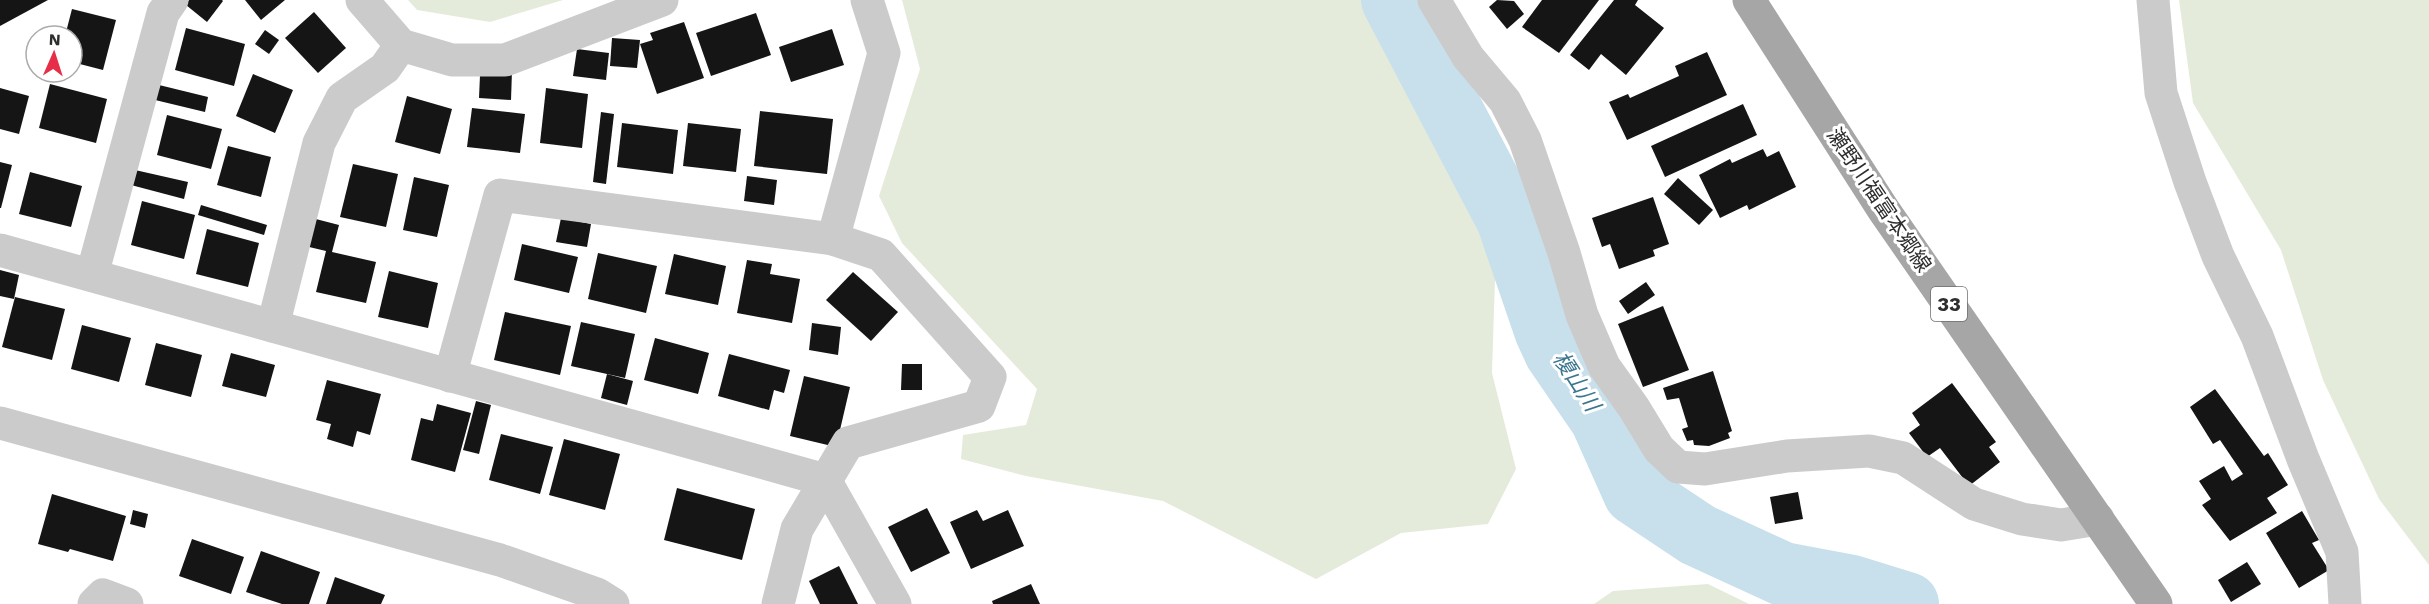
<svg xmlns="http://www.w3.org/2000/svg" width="2429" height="604" viewBox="0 0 2429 604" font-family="'Work Sans','Noto Sans JP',sans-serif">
<rect width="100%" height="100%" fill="#fff"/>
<!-- green -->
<g fill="#e5ebdb">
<path d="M408,0H563L490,22L417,10Z"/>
<path d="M902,0H1370L1439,53L1490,164L1496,248L1492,373L1516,469L1488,524L1401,533L1316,579L1163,501L1026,476L961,459L963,435L1026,425L1037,389L902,243L879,196L920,69Z"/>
<path d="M2179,0H2429V565L2379,499L2323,380L2281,250L2193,103Z"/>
<path d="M1708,584L1749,604H1594L1613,591Z"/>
</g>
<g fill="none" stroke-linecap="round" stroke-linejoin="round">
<!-- river -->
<path stroke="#c7e0eb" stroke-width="64" d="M1393,0L1508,219L1546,330L1556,352L1602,419L1635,493L1698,535L1783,574L1852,587L1907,604"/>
</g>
<!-- building -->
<g fill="#151515">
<path d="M0,0H48L0,26Z"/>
<path d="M189,0H222L223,1L207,22L186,5Z"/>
<path d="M245,0H285L261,20Z"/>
<path d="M1497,0L1514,1L1524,14L1507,29L1489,7Z"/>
<path d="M1542,0H1599L1559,53L1522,27Z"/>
<path d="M1614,0H1638L1635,5L1664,28L1626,75L1601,54L1589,70L1570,55Z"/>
<path d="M72,9L116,20L103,70L72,62V36H65Z"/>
<path d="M314,12L346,48L318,73L285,38Z"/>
<path d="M756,13L771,55L711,76L696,33Z"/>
<path d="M684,22L704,78L657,94L640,44L653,40L650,33Z"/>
<path d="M186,28L245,44L234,86L175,70Z"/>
<path d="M832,29L844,65L791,82L779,47Z"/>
<path d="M265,30L279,40L269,54L255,44Z"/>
<path d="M612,38L640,40L637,68L610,66Z"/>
<path d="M577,49L609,53L606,80L573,76Z"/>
<path d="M1707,52L1727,95L1627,140L1609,102L1628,94L1630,98L1679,76L1675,66Z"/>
<path d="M512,71L511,100L479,98L480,75Z"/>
<path d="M253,74L293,90L275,133L236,116Z"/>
<path d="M50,84L107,99L96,143L39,128Z"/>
<path d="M155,84L208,97L205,112L151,99Z"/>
<path d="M0,88L29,96L19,134L0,129Z"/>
<path d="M546,88L588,94L582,148L540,143Z"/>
<path d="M407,96L452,109L440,154L395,142Z"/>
<path d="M1743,104L1757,135L1665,177L1651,146Z"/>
<path d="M472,108L525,114L520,153L467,147Z"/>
<path d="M760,111L833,119L827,174L754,166Z"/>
<path d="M601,112L614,114L606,184L593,182Z"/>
<path d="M167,115L222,129L211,169L157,155Z"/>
<path d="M622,123L678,130L673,174L617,167Z"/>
<path d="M688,123L741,129L736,172L683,166Z"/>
<path d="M228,146L271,157L261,197L217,185Z"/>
<path d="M1763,149L1767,157L1779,151L1796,187L1749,210L1747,205L1720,218L1699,175L1730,159L1732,163Z"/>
<path d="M0,162L12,165L1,208H0Z"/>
<path d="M353,164L398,174L386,227L340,217Z"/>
<path d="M135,170L188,182L184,199L131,185Z"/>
<path d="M30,172L82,186L71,227L19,214Z"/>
<path d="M747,176L777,180L774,205L744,201Z"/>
<path d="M414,177L449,185L437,237L403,230Z"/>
<path d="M1678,178L1713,210L1699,225L1664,194Z"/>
<path d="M1653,197L1669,244L1653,250L1655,256L1619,269L1610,244L1602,247L1592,218Z"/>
<path d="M142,201L195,215L184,259L131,245Z"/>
<path d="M201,205L267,225L264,235L198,215Z"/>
<path d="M312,218L339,225L332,252L376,262L366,303L316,292L326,251L305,246Z"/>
<path d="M561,218L591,224L587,247L556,242Z"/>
<path d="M207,229L259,243L248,287L196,274Z"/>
<path d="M522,244L578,257L569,293L514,280Z"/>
<path d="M598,253L657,266L646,313L588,299Z"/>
<path d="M674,254L726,266L718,305L665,294Z"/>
<path d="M747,260L772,264L770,274L800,279L792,323L737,313Z"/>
<path d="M0,270L19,275L14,299L0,296Z"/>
<path d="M389,271L438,283L428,328L378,317Z"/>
<path d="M853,272L898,312L871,341L826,300Z"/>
<path d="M1646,282L1655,295L1628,314L1619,301Z"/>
<path d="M15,297L65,309L52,360L2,347Z"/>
<path d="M1663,306L1689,370L1643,387L1618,324Z"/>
<path d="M505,312L571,326L560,375L494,360Z"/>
<path d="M581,322L635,334L625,378L571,366Z"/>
<path d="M812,323L841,327L838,355L809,350Z"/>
<path d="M82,325L131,338L119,382L71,369Z"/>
<path d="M655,338L709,353L698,394L644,380Z"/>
<path d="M156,343L202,355L191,397L145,385Z"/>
<path d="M231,353L275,365L266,397L222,386Z"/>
<path d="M729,354L790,370L784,393L774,390L769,410L718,396Z"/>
<path d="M902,364H922V390H901Z"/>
<path d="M1713,371L1732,431L1728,433L1730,438L1709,446L1694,445L1693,440L1687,441L1682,429L1688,427L1679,398L1667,400L1663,388Z"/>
<path d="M607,374L633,381L627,405L601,398Z"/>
<path d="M804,376L850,387L836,447L790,436Z"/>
<path d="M327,380L381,394L370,435L357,431L353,447L327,439L331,424L316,420Z"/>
<path d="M1952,383L1996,442L1989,447L2000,462L1969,486L1940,448L1927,457L1909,433L1920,425L1912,413Z"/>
<path d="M2215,389L2264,456L2268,453L2288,485L2267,498L2277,513L2230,541L2202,505L2211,499L2199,481L2224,466L2232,481L2243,474L2220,440L2213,444L2190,407Z"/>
<path d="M476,401L491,405L479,454L463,450Z"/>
<path d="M437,404L471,413L455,472L411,460L421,418L433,421Z"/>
<path d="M501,434L553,447L540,494L489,480Z"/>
<path d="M564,439L620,454L605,510L549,495Z"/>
<path d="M677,488L755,509L742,560L664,540Z"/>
<path d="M1798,492L1803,519L1775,524L1770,497Z"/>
<path d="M52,494L126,516L113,561L70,549L68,552L38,544Z"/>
<path d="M927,508L950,553L911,572L888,527Z"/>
<path d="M133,510L148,514L145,528L130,524Z"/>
<path d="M977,510L983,521L1008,510L1024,546L971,569L950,522Z"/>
<path d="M2302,511L2319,540L2312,543L2329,570L2299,588L2266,533Z"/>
<path d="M192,539L244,557L231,594L179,576Z"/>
<path d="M261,551L320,572L309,604H282L246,592Z"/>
<path d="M2247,562L2261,584L2231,602L2218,580Z"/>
<path d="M839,566L858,604H820L809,581Z"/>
<path d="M335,577L385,595L381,604H326Z"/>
<path d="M1031,584L1040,604H993L992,601Z"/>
</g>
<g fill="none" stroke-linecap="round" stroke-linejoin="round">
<!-- minor -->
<g stroke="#cbcbcb" stroke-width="33">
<path d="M362,0L401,45L452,60H505L662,0"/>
<path d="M1434,0L1468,57L1505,101L1525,140L1564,253L1582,315L1604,366L1634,408L1659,449L1678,467L1705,469L1787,456L1869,451L1903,458L1974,504L2022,519L2061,525L2098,519"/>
<path d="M2153,0L2161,93L2190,182L2218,256L2257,336L2303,459L2342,552L2345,604"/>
<path d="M833,239L884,53L867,0"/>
<path d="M0,250L825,480L895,604"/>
<path d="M92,275L163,13L172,0"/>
<path d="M273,326L319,143L342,98L385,68L401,45"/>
<path d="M450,376L500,195L833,239L881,255L990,377L979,406L848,443L797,529L778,604"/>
<path d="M0,423L500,560L597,594L613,604"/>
<path d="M94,604L103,595L127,604"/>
</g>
<!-- major -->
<path stroke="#a6a6a6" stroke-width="33" d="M1749,0L1883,209L2156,604"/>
</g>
<g text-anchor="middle" stroke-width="6" stroke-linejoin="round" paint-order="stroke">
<!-- shield labels -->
<rect fill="#fff" stroke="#6d6d6d" stroke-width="1.5" x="1931" y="287" width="36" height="34" rx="4.5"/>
<g font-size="20" font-weight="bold" fill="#2e2e2e">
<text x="1949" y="311">33</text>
</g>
<!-- street labels -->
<g font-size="21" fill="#2e2e2e" stroke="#fff">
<text transform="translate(1879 200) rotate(56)" y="7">瀬野川福富本郷線</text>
</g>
<!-- water labels -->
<g font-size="22" font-style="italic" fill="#3b7690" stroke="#fff">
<text transform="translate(1577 381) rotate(57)" y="8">榎山川</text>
</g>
</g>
<!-- north arrow -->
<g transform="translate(54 54) rotate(3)"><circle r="28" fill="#ffffff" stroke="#ababab" stroke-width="1.5"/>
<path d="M0-4.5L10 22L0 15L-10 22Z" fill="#e62e49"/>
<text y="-9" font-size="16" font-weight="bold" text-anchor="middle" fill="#2e2e2e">N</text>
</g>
</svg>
